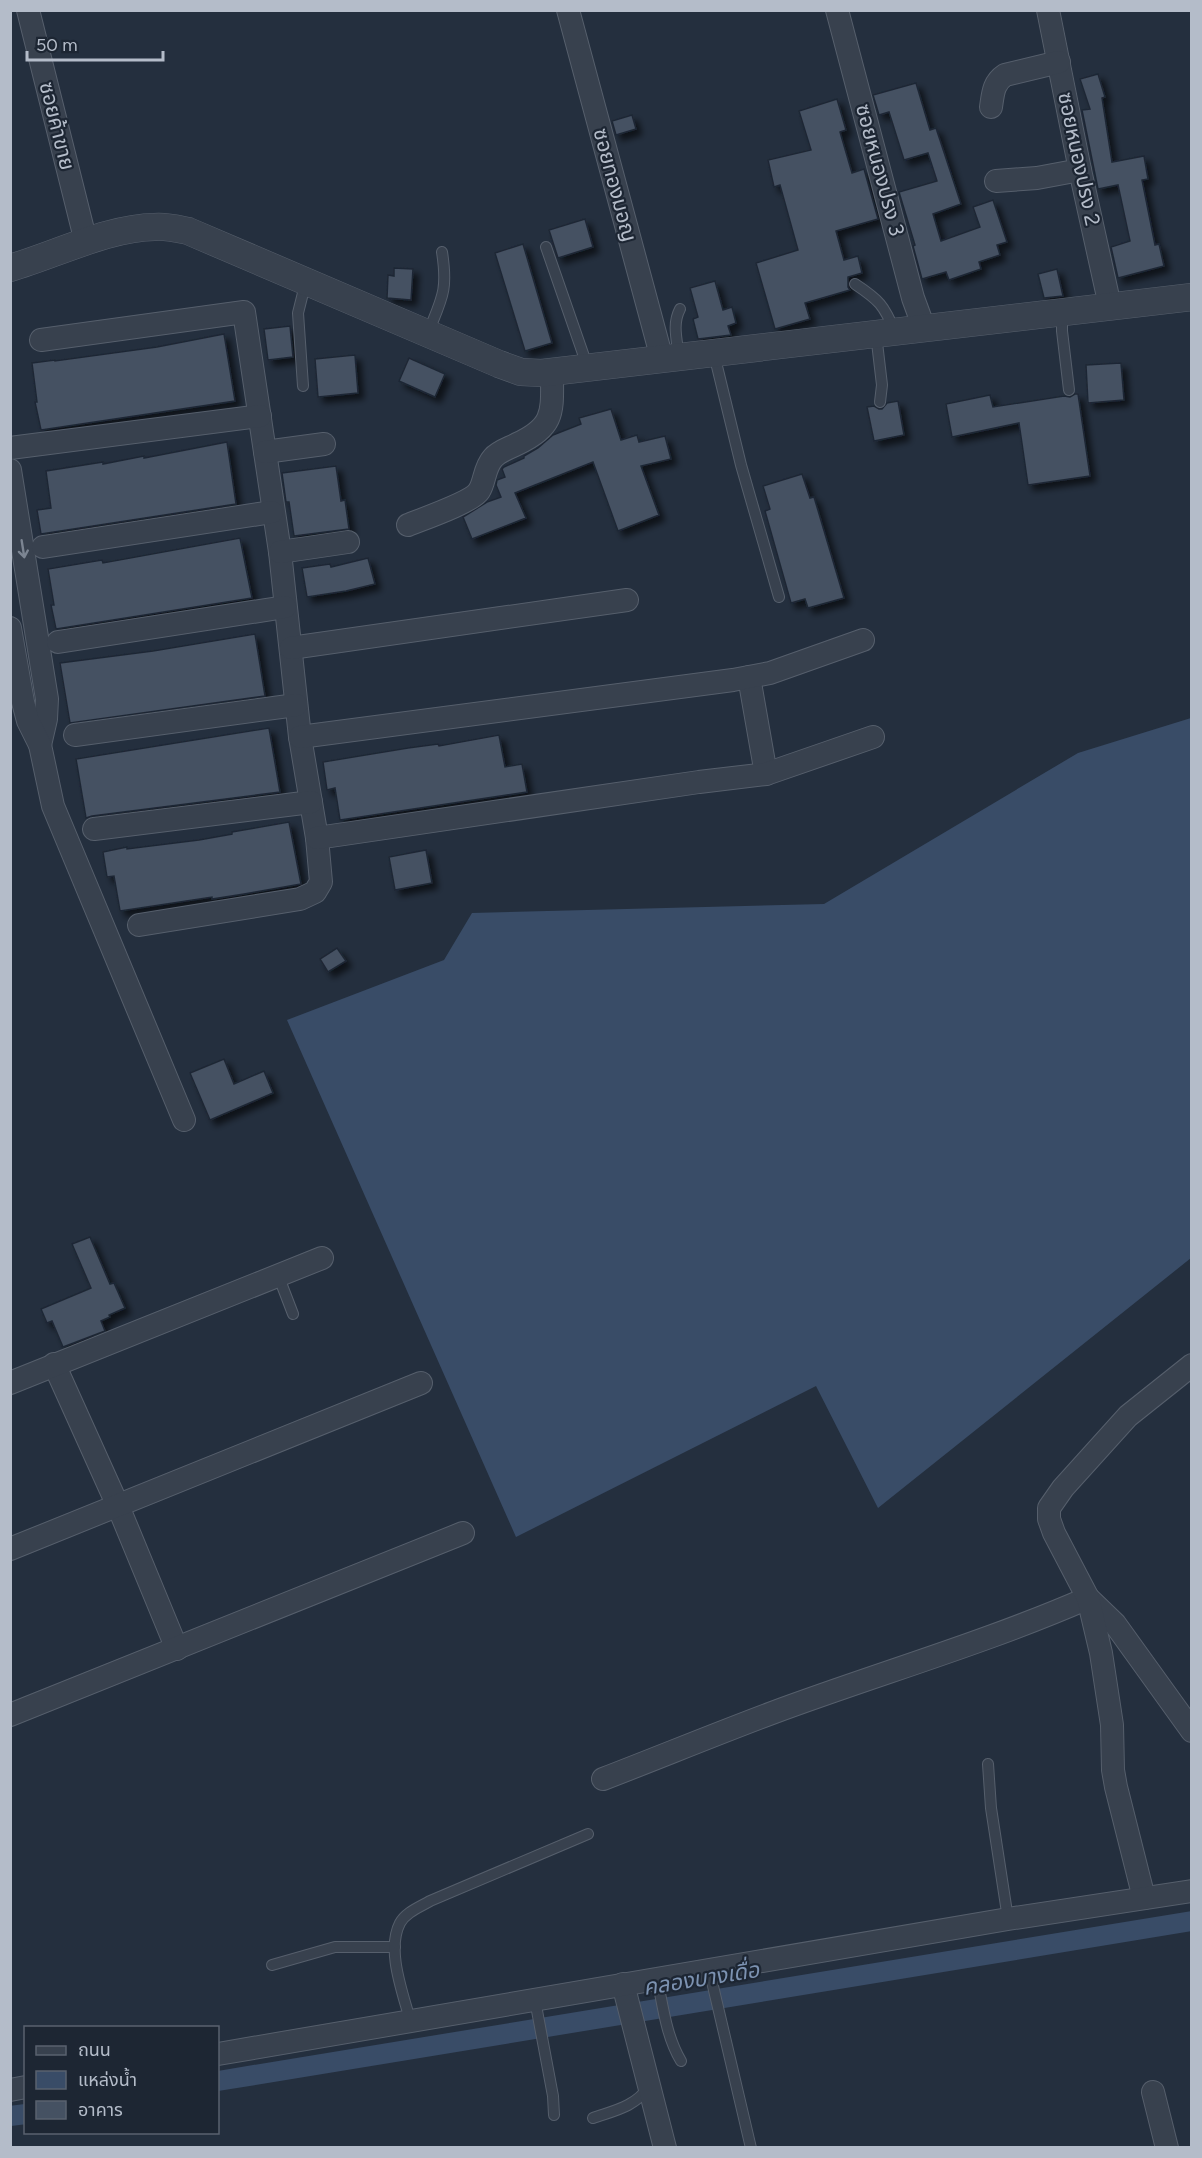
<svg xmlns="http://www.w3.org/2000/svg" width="1202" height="2158" viewBox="0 0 1202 2158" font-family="Figtree,'Noto Sans Thai',sans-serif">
<defs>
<filter id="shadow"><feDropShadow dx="5.5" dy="5.5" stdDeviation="3" flood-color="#0009"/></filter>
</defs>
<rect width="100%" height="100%" fill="#242f3e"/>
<!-- water -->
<path fill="#394c67" d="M1191,718V1258L878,1508L816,1386L516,1537L287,1020L444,960L472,913L824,904L1078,753Z"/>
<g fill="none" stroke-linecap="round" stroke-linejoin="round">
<!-- canal -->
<g stroke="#394c67" stroke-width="20">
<path d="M218,2081L1192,1921"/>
<path d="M10,2116L26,2114"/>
</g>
</g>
<!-- building -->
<g fill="#455162" stroke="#1f2835" stroke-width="1.5" filter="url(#shadow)">
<path d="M1098,74L1105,97L1102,98L1112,162L1144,156L1148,179L1142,180L1155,245L1159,244L1164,266L1118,278L1111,247L1130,241L1118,185L1098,189L1082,110L1090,109L1080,79Z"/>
<path d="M916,83L930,130L936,128L961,204L933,214L941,241L980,227L973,207L993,200L1007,242L997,245L1000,255L979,262L981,269L949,280L946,272L922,279L913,246L915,245L899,192L937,181L928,153L904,160L889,112L879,115L873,95Z"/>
<path d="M837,99L846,130L840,132L852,173L864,169L878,219L836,231L844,260L858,256L862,273L848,277V287L850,290L805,303L810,319L775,329L756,263L798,250L780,185L774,187L768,160L811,150L799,111Z"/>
<path d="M632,115L636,129L616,135L612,121Z"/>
<path d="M585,219L593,247L558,258L549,230Z"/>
<path d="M523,244L552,343L525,351L495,253Z"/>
<path d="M394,268L413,269L411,300L387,298L388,275L394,276Z"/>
<path d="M1057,269L1063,296L1044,298L1038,274Z"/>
<path d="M715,281L723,310L732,307L736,323L728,326L731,335L698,339L693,319L698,317L690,288Z"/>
<path d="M290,326L293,357L268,360L264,329Z"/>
<path d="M224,334L235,401L41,430L35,402H37L32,363L55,360V361L157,347Z"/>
<path d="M355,355L358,393L318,397L315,359Z"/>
<path d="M409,358L445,374L435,397L399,381Z"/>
<path d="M1121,363L1124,400L1088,403L1086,365Z"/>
<path d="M1075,394H1078L1090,476L1028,485L1019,423L952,437L946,404L990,395L993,407L1064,396L1070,397Z"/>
<path d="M898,401L904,435L874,441L867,407L874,406L879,409H882L887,403Z"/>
<path d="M611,409L621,440L637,435L639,442L665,436L671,459L641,466L659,515L618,531L593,462L515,493L526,518L472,539L463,517L487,502L501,497L496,485L497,480L505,477L502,469L504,467L524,458V456L538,448L553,435L581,424L579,418Z"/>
<path d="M227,442L236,504L41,534L37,510L51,508L46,471L103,462V464L144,456V458Z"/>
<path d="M336,466L341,501L345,500L349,529L294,536L289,502H286L282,473Z"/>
<path d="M802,474L810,498L814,497L844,598L808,608L805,599L791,603L765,511L770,509L763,486Z"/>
<path d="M240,538L252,598L56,629L51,605H54L48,569L102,560L103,563Z"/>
<path d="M368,558L375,584L346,591L307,597L302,568L330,564L331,567Z"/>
<path d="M255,634L265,696L70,723L60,663L153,651Z"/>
<path d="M269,728L280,792L92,816L86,818L76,759Z"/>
<path d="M499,735L505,767L522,764L527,792L340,820L335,788L327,790L323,762L408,748L438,744L439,746Z"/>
<path d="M289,822L301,884L244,894L212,899V897L120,911L114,876L107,877L103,852L127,847V849L199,840L232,834V832Z"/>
<path d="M426,850L432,883L395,890L389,857Z"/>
<path d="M337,948L346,961L328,972L320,959Z"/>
<path d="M224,1059L234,1084L264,1071L273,1093L210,1120L190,1073Z"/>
<path d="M90,1237L110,1284L114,1283L125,1308L109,1315L110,1317L101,1321L105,1331L63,1347L52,1321L47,1323L41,1309L91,1288L72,1244Z"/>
</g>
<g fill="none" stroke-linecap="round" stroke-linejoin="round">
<!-- service casing -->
<g stroke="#565f6c" stroke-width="12">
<g id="service">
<path d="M546,247L588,368"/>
<path d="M855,284C879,300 884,305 895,332"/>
<path d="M1062,312V331L1069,390"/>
<path d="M428,333C442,298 448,291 442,252"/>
<path d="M876,334L882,385L880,402"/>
<path d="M714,354L741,465L779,597"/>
<path d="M679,357C677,340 672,324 680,309"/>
<path d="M303,386L298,313L306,281"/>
<path d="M278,1275L293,1314"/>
<path d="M988,1764L991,1808L1008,1919"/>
<path d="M272,1965L335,1947H395"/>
<path d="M709,1969L751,2148"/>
<path d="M657,1978C663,2006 666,2036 681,2061"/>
<path d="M535,2000L553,2096L554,2115"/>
<path d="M410,2020C403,1993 386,1950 400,1923C406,1912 420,1907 430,1901L588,1834"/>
<path d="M593,2118C616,2110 634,2107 649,2087"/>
</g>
</g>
<!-- minor casing -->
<g stroke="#565f6c" stroke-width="24">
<g id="minor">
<path d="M28,10L86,242"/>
<path d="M568,10L662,359"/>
<path d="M837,10L913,298L924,328"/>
<path d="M1048,10L1080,170L1110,306"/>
<path d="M991,107C993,94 993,83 1005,75L1059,62"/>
<path d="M996,181L1037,178L1080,170"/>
<path d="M41,340L244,312L280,552L300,737L317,838L321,882L315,892L300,899L139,925"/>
<path d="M10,448L260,416"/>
<path d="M265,452L324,444"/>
<path d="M10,470L47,699L46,719L40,745"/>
<path d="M408,525C423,519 472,502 479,491C485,482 484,468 493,458C499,451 510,448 517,444C556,426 552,411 552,372"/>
<path d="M43,547L272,512"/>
<path d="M280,552L348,542"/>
<path d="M10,628L23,702L28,721L40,745L53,806L184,1120"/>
<path d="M58,642L285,607"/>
<path d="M291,648L627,600"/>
<path d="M749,677L766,774"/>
<path d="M75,735L296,705"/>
<path d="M300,737L733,680L770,673L863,640"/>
<path d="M94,829L311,802"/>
<path d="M317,838L699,782L766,774L873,737"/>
<path d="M54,1364L118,1506L177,1649"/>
<path d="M10,1383L322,1258"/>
<path d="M10,1549L421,1383"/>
<path d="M10,1715L463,1533"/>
<path d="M603,1779C660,1757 716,1734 772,1713C877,1674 985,1643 1088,1598L1115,1624L1192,1731"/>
<path d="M1144,1898L1116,1787L1113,1770L1112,1725L1101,1653L1088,1598L1054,1533L1049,1519V1508L1063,1488L1128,1416L1192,1365"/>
<path d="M623,1984L665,2148"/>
<path d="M218,2054L1008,1919L1192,1891"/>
<path d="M10,2090L26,2087"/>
<path d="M1153,2092L1167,2148"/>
</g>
</g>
<!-- tertiary casing -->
<g stroke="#565f6c" stroke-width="28">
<path id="tertiary" d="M10,268C55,255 110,227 155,227C166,226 178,229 188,231L499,364L521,372L542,373L1192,297"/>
</g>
<!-- service -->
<use href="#service" stroke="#38414e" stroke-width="10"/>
<!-- minor -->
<use href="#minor" stroke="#38414e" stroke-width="22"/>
<!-- tertiary -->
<use href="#tertiary" stroke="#38414e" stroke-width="27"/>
</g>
<!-- one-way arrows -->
<defs><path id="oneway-shaft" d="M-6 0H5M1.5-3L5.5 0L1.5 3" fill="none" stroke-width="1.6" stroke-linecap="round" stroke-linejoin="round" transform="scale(1.5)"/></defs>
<use stroke="#7c8592" href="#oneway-shaft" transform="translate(23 549) rotate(81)"/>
<g text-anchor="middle" stroke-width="4.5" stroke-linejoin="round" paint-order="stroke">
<!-- street labels -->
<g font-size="21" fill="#b4bcc9" stroke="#1d2633">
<text transform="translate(57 126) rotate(76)" y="7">ซอยค้าขาย</text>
<text transform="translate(1079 159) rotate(78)" y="7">ซอยหนองปรง 2</text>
<text transform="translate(880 170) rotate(75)" y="7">ซอยหนองปรง 3</text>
<text transform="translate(615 185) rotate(75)" y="7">ซอยทองมอญ</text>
</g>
<!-- water labels -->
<g font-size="22" font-style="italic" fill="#7c92b1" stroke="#1d2633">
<text transform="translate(701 1978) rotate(-9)" y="8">คลองบางเดื่อ</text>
</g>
</g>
<!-- border -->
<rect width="1202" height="2158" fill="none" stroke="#b4bcc9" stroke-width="24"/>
<!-- legend -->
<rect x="24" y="2026" width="195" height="108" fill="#1d2633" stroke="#59626f" stroke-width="1.5"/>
<rect x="36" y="2046" width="30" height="9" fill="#38414e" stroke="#59626f" stroke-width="1.5"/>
<text x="78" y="2056" font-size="18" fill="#b4bcc9">ถนน</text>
<rect x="36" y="2071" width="30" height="18" fill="#394c67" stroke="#59626f" stroke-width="1.5"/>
<text x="78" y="2086" font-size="18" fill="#b4bcc9">แหล่งน้ำ</text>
<rect x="36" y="2101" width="30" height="18" fill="#455162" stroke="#59626f" stroke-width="1.5"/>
<text x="78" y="2116" font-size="18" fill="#b4bcc9">อาคาร</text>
<!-- scale -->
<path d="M27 51v9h136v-9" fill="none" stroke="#b4bcc9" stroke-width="3"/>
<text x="36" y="51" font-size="18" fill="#b4bcc9" stroke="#1d2633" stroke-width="4.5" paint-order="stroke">50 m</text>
</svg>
